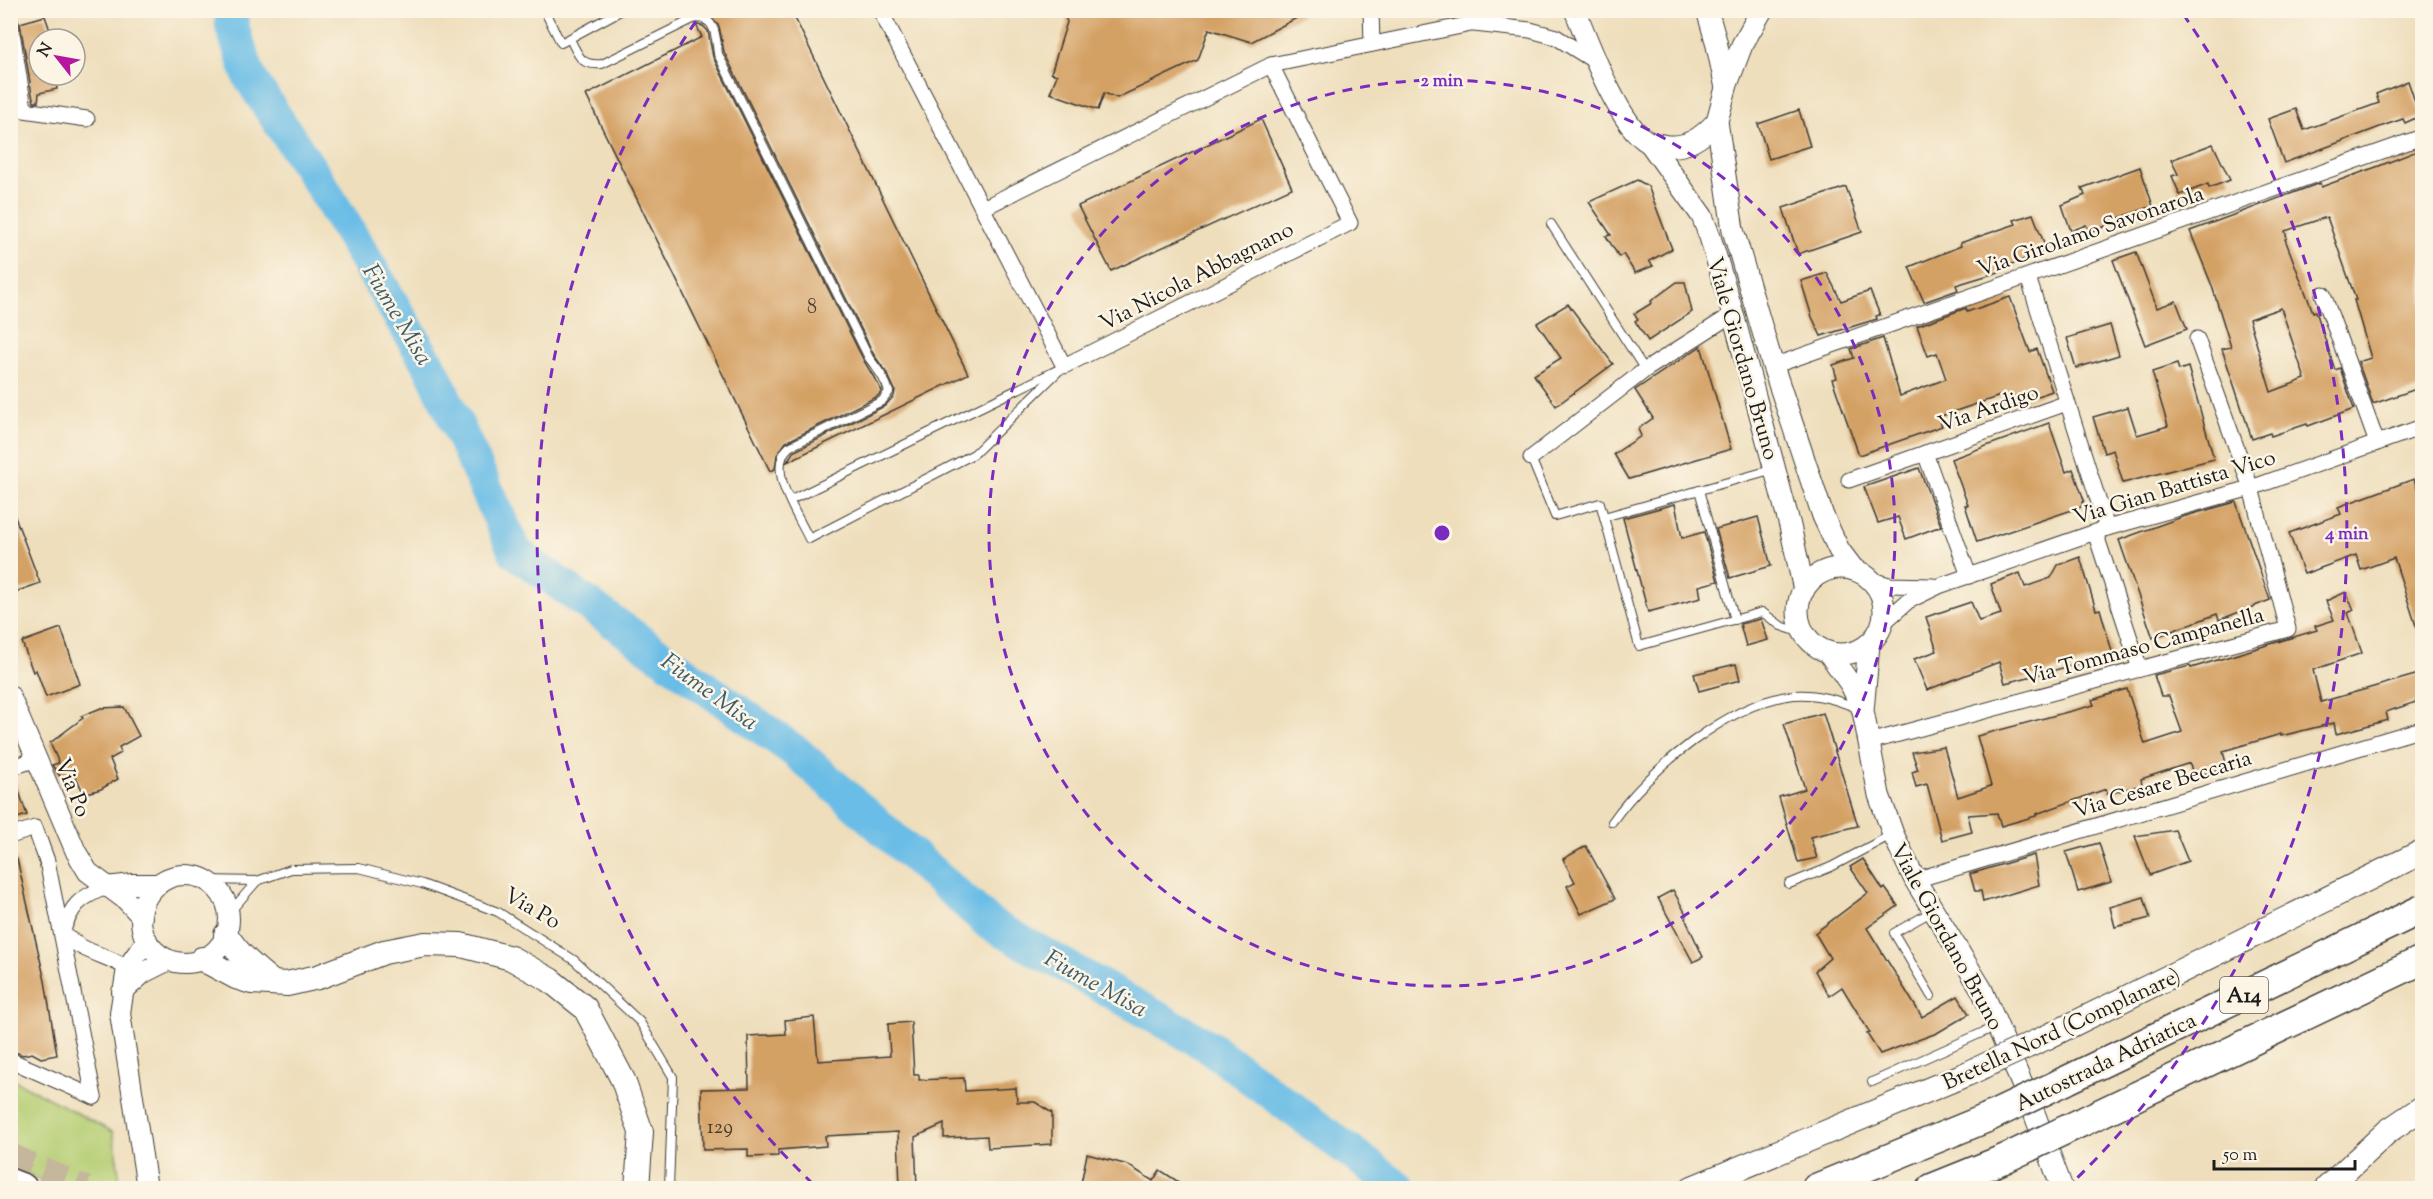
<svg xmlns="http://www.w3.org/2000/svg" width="2433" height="1199" viewBox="0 0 2433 1199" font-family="'Sorts Mill Goudy',serif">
<rect width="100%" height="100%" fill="#fcf5e5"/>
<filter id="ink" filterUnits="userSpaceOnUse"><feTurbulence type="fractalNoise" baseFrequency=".0167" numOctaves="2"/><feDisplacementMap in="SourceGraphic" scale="12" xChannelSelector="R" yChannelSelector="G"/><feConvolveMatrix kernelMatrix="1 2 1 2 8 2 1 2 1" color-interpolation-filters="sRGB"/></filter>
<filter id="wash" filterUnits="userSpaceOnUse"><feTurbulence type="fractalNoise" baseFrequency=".008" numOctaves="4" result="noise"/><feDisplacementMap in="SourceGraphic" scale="24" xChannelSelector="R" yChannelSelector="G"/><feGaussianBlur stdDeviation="1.35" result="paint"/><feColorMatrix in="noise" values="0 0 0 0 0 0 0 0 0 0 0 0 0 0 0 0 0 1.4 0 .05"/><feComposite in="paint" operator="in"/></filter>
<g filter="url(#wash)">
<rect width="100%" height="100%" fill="#eedebc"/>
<!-- green -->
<path fill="#b4cd72" stroke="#687447" stroke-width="1.5" d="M10,1078L113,1132L121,1188H60L11,1167Z"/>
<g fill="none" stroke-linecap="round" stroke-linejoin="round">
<!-- river -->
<path stroke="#6abde6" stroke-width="34" d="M231,10L232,27L250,78L324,190L433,372L515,552L796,752L990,924L1208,1046L1399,1188"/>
</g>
<g id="blocks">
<!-- building -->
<g fill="#d4a165" fill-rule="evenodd">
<path d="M689,10H791L968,374L787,462L793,452L885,406L894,396L895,390L888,375L874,355L724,52L719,26L708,15L691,14Z"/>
<path d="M1062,10H1312L1251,42L1209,29L1198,60L1117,98L1104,93L1098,110L1050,93L1057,75L1051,73L1067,22Z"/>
<path d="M45,16L53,39H39V75H55L57,89L39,93L38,102H34L32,94L20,23Z"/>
<path d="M696,25L703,26L708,31L713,57L864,361L882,391L878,396L786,442L777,455L775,469L770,471L586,95L702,37Z"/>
<path d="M2408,81L2420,116L2405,123L2403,119L2388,124L2284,163L2268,119L2296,109L2304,130L2379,103L2376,94Z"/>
<path d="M1799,110L1810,146L1769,159L1758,124Z"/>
<path d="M1261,119L1292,188L1111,271L1078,206Z"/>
<path d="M2213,144L2230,180L2209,188L2208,184L2180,195L2172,176L2178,174L2171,160Z"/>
<path d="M2422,149V387L2373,404L2358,362L2371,358L2354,300H2356L2327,217L2285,231L2287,238L2285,239L2313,312L2316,311L2335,370L2340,368L2354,409L2308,426L2307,424L2271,436L2270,433L2252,439L2222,349L2231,347L2212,286L2190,231L2320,183L2321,187L2379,166ZM2281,308L2305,379L2271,392L2249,319Z"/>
<path d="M2140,167L2153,206L2113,220L2114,223L2090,232L2086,225L2071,231L2062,205L2085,195L2082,188Z"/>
<path d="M1637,180L1648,186L1672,249L1649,261L1653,266L1635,273L1623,254L1619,257L1606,236L1611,235L1589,202Z"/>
<path d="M1846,187L1862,232L1798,254L1783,208Z"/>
<path d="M2033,214L2047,251L2001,268L2002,271L1956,285L1958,290L1924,302L1909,267L1961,246L1960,243L2016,224L2014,220Z"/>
<path d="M2136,252L2157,308L2176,301L2187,329L2145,345L2113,260Z"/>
<path d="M1827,273L1841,301L1870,291L1880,315L1876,316L1877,319L1821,336L1812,317L1801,281Z"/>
<path d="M1677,282H1685L1692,312L1648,341L1635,321L1638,319L1634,314L1652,303L1651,301Z"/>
<path d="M2010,297L2030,352L2037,349L2052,391L2010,406L2006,394L1938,417L1942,426L1859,455L1832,379L1837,378L1833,365L1854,358L1851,349L1883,338L1900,396L1946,379L1937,353L1928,356L1917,326L1966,308L1967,312Z"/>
<path d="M1568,304L1613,364L1556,406L1534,375L1561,358L1537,323Z"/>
<path d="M2110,325L2119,355L2076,368L2067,338Z"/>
<path d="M1701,346L1731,449L1629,479L1614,454L1641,436L1638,429L1653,418L1635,390Z"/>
<path d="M2177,364L2179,370L2188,367L2214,459L2123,483L2113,450L2104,453L2093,417L2128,407L2137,435L2168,426L2152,372Z"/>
<path d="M2049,423L2066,472L2073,469L2084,500L2081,507L1977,542L1965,505H1968L1951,459Z"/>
<path d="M1919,468L1941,526L1906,539L1898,517L1878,523L1864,487Z"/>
<path d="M2414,479L2422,503V635H2419L2394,558L2361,570L2356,555L2304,574L2289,533L2341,514L2338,507Z"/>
<path d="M2236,502L2270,600L2219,620L2217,614L2153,638L2119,540L2182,517Z"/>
<path d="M1675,504L1682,538L1704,532L1718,581L1699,586L1701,598L1648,612L1623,518Z"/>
<path d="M10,509H12L40,583L10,594Z"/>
<path d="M1758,517L1771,566L1730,578L1716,529Z"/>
<path d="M2080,557L2096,610L2100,609L2113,655L2005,683L1999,662L1927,690L1914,659L1937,651L1926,617L1971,602L1979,621L2001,614L1991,584L2020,573L2025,587L2051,578L2058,565Z"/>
<path d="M2346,592L2354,610L2348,613L2362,653L2313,670L2321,702L2422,673V700L2386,712L2388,720L2336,734L2334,723L2281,736V734L2223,751L2227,768L2193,777L2190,763L2141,779L2142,785L2107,794L2106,789L2036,814V816L2001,826L1997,813L1968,815L1972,832L1942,840L1927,784L1916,787L1912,772L1918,770L1912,752L1944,747L1958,797L1991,786L1977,736L2094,705L2092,700L2127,689L2145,744L2182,732L2169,696H2161L2154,675L2190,666L2191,668L2317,630L2315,626L2334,620L2326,601Z"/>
<path d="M1761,619L1768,640L1746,646L1740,624Z"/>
<path d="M61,628L80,684L46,697L36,670L33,672L22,642Z"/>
<path d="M1736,664L1740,680L1699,691L1694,674Z"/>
<path d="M124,707L139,736L119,747L121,753L110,759L118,779L101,789L84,794L75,775L63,780L54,768L52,765L59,763L50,743L83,718L81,716L101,708Z"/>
<path d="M1823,713L1858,826L1810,837L1817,858L1798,862L1779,797L1805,789L1784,724Z"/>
<path d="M10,777H14L27,815L10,820Z"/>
<path d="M2175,830L2188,861L2150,875L2135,836Z"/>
<path d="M2099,843L2111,882L2078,892L2066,852Z"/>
<path d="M1586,846L1615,899L1581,914L1567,886L1575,882L1563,859Z"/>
<path d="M2034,855L2039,885L1983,902L1981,891H1975L1970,874Z"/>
<path d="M10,859H17L45,981L57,1055L41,1058L32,1053L23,1055L10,1050V1020L14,1019L10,996Z"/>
<path d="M1863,859L1883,890L1885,888L1898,906L1867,928L1922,1017L1958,996L1969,1014L1937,1033L1880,1054L1867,1034L1870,1033L1842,987L1829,996L1815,971L1830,958L1815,933L1868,893L1850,867Z"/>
<path d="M1673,890L1687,916L1685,918L1703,957L1693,962L1658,898Z"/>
<path d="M2144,897L2150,918L2115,927L2110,907Z"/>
<path d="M814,1017L818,1061L890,1056L888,1024L911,1022L914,1075H919V1080L964,1078L965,1091L1016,1088L1017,1102H1035L1052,1113V1144L988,1148L987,1136L944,1138V1124L915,1137L917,1188H900L898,1132L825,1136L826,1146L778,1150V1156L748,1157V1149L703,1150L701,1089L749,1088L748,1036L786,1034L785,1020Z"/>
<path d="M1087,1154L1128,1165L1153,1181L1160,1170L1188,1188H1080Z"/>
</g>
</g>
</g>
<g filter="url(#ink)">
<use href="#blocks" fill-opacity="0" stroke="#3c3934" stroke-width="1.5"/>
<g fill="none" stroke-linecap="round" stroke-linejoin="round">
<!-- primary-tunnel -->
<path stroke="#c4b79c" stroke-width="24" stroke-dasharray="24 12" stroke-linecap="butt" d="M10,1155L86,1188"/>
<!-- service casing -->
<g stroke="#3c3934" stroke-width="10">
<g id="service">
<path d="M544,10L561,43L622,10"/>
<path d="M570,39C579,56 580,66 602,64L693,19C716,14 716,38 718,54L869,358C877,369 885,378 889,392L882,401L789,447C765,469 798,515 809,539L974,454L1064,366"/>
<path d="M1551,224L1645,370"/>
<path d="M1531,458L1555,516L1600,503L1604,517"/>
<path d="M1774,469L1604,517L1639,646L1762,612L1781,626L1805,634"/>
<path d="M1699,490L1735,620"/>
<path d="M791,500L1057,370"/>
<path d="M1612,822C1648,770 1730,702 1794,695C1815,693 1838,700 1857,708"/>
<path d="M206,880L257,881L291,869L359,868L422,884L498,912L574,960L640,1022L673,1077L669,1188"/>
<path d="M1789,884L1831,867L1891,835"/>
<path d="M229,913L257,881"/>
<path d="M1931,996L1894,933L1931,912"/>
<path d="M1872,1082L1997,1026"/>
</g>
</g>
<!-- minor casing -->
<g stroke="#3c3934" stroke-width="17">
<g id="minor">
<path d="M880,10L1064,366L1350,223L1271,65L1471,24L1506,10"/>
<path d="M1371,10L1372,44"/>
<path d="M10,20L24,108"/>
<path d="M1474,24L1530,30L1556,37L1596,62"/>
<path d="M10,108L87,119"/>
<path d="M983,208L1271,65"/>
<path d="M2028,277L2107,528"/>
<path d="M2323,294L2377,443"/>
<path d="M1773,366L2422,137"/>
<path d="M1925,453L1969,576"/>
<path d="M1531,458L1645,370L1733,314"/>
<path d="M1849,480L2067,403"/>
<path d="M2095,532L2140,669"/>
<path d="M1871,580L1889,585L1933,586"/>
<path d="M1883,623L1908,601L1939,586L2107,528L2251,488L2422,427"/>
<path d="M1869,742L2288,629L2251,488L2197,339"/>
<path d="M10,768L37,759"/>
<path d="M10,836L35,828L47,861L94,1097"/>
<path d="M1915,880L2422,729"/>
<path d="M106,887C79,898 72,905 62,932C83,954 104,953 127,968"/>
<path d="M10,1060L94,1097"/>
</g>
</g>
<!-- tertiary casing -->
<g stroke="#3c3934" stroke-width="22">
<g id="tertiary">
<path d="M10,696L76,852L88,872L126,900L142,917"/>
<circle cx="185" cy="919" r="44"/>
<path d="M106,887L133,884H159"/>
<path d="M147,940L127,968L120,1013L147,1188"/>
<path d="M122,992L143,973L169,960"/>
</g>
</g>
<!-- secondary casing -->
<g stroke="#3c3934" stroke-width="23">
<g id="secondary">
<path d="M1575,10C1588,42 1619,126 1648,142C1652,144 1658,144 1662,145C1685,150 1702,138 1717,121"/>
<path d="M1707,10L1716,41L1726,88L1717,121L1733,230L1773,366L1823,516L1839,550L1854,570"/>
<path d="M1726,87L1742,45L1762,10"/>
<path d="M1649,142L1702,216L1710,237L1733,314L1790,526L1804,590"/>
<circle cx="1841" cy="611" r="43"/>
<path d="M1869,644L1863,711L1879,795L1893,834L1915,880L1982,990L2033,1110L2062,1188"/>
<path d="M1828,652L1851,685L1862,708"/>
</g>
</g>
<!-- primary casing -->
<g stroke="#3c3934" stroke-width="26">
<g id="primary">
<path d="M226,935C239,955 254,968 273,983"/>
<path d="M202,959L236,977L252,982L287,984L318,977L384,952L425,944L461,945L511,958L550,980L585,1008L623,1080L641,1132L637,1188"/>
<path d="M2047,1037L2422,852"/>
<path d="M1692,1188L1969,1073"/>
<path d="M2327,1188L2388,1131L2422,1108"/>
</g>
</g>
<!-- motorway casing -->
<g stroke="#3c3934" stroke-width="31">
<g id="motorway">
<path d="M2065,1081L2422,909"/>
<path d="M2082,1122L2422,960"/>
<path d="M10,1183L23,1188"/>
<path d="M1816,1188L1987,1118"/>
<path d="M1932,1188L2004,1159"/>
</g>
</g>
<!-- service -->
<use href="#service" stroke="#fff" stroke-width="8"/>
<!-- minor -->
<use href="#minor" stroke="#fff" stroke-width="15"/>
<!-- tertiary -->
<use href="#tertiary" stroke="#fff" stroke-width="20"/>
<!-- secondary -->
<use href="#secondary" stroke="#fff" stroke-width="21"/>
<!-- primary -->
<use href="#primary" stroke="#fff" stroke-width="24"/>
<!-- motorway -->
<use href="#motorway" stroke="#fff" stroke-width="28"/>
<!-- primary-bridge casing -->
<g stroke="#3c3934" stroke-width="26" stroke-linecap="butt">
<path id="primary-bridge" d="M1969,1073L2047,1037"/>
</g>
<!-- motorway-bridge casing -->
<g stroke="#3c3934" stroke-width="31" stroke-linecap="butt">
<g id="motorway-bridge">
<path d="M1987,1118L2065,1081"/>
<path d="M2004,1159L2082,1122"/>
</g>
</g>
<!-- primary-bridge -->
<use href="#primary-bridge" stroke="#fff" stroke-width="24"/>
<!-- motorway-bridge -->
<use href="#motorway-bridge" stroke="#fff" stroke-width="28"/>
</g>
</g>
<!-- distance rings -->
<g fill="none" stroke="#7b2cbf" stroke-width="3" stroke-dasharray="10 8">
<circle cx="1442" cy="533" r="453"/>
<path d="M813 1184A905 905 0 0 1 701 14M2183 14A905 905 0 0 1 2071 1184"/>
</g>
<g text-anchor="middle" stroke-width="5" stroke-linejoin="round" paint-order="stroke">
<!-- number labels -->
<g font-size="20" fill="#4a3d2e">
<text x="812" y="313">8</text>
<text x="720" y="1133">129</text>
</g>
<!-- shield labels -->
<rect fill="#fcf5e5" stroke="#5f5d58" stroke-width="1.5" x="2220" y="977" width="48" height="36" rx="4.5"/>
<g font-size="21" font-weight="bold" fill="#1c1c1c">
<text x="2244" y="1002">A14</text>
</g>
<!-- street labels -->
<g font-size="22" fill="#1c1c1c" stroke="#fcf5e5">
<text transform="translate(2090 230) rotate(-19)" y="8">Via Girolamo Savonarola</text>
<text transform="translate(1196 275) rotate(-27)" y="8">Via Nicola Abbagnano</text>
<text transform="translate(1744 358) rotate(74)" y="8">Viale Giordano Bruno</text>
<text transform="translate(1988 407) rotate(-19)" y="8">Via Ardigo</text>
<text transform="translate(2174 486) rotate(-17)" y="8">Via Gian Battista Vico</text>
<text transform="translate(2143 645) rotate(-15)" y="8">Via Tommaso Campanella</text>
<text transform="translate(2162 783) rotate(-17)" y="8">Via Cesare Beccaria</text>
<text transform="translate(74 787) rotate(68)" y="8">Via Po</text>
<text transform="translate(533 907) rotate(30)" y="8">Via Po</text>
<text transform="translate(1948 936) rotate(61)" y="8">Viale Giordano Bruno</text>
<text transform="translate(2061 1028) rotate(-25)" y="8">Bretella Nord (Complanare)</text>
<text transform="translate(2105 1061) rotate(-26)" y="8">Autostrada Adriatica</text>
</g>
<!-- water labels -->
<g font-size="24" font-style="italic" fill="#3b5c6d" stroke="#fcf5e5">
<text transform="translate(398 314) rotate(59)" y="8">Fiume Misa</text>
<text transform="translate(710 691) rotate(36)" y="8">Fiume Misa</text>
<text transform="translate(1096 983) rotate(29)" y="8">Fiume Misa</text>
</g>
</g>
<circle cx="1442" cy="533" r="9" fill="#7b2cbf" stroke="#fcf5e5" stroke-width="3"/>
<g font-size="18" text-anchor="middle" font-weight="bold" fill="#7b2cbf" stroke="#fcf5e5" stroke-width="5" stroke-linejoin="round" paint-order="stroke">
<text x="1442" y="86">2 min</text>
<text x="2347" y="539">4 min</text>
</g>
<!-- margin -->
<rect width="2433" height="1199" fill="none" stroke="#fcf5e5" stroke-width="36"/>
<!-- north arrow -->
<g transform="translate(57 57) rotate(301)"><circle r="28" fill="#fcf5e5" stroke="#a29e95" stroke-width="1.5"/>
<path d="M0-4.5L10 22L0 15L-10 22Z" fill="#b5179e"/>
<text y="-9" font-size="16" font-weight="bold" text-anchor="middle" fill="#1c1c1c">N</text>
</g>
<!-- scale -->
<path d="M2214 1160v9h141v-9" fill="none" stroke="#1c1c1c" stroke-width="3"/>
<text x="2223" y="1160" font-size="18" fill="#1c1c1c" stroke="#fcf5e5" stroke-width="4.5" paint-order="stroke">50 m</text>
</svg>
